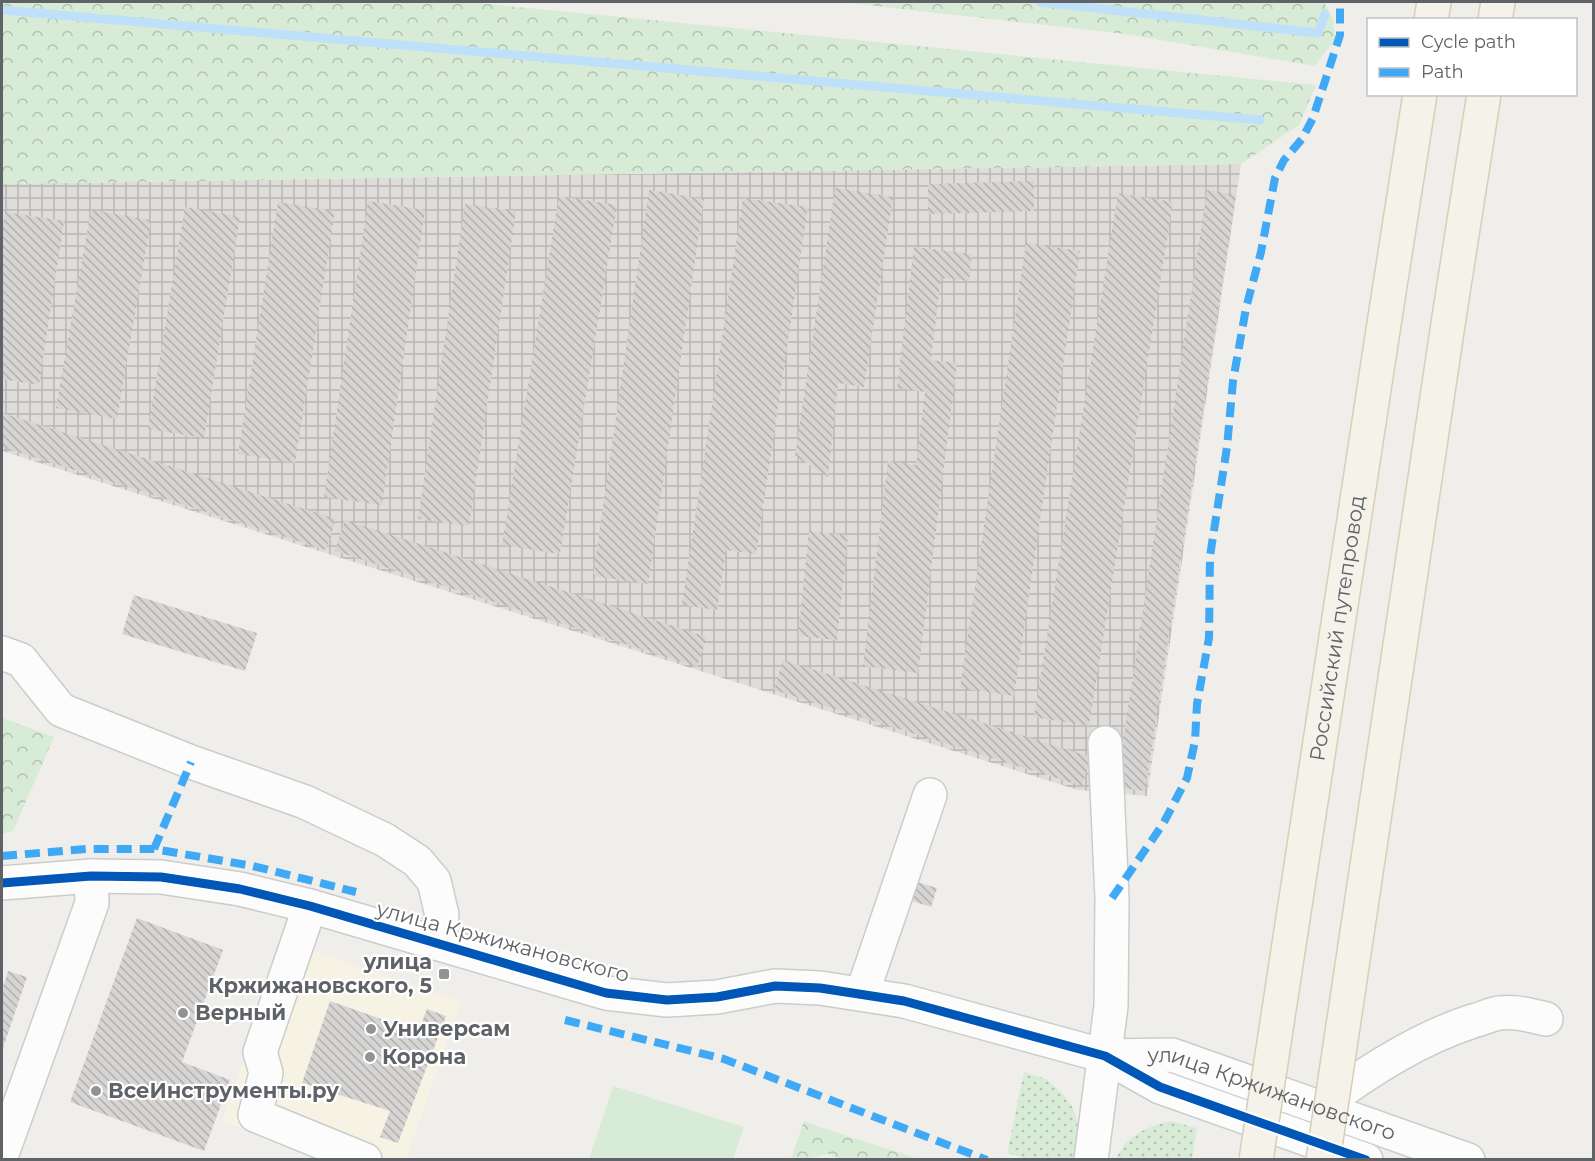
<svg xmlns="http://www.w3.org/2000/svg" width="1595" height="1161" viewBox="0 0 1595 1161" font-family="Montserrat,sans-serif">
<defs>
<pattern id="industrial-grid" width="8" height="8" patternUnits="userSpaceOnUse" patternTransform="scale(1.5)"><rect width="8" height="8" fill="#dfddda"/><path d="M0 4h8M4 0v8" fill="none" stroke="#b8b7b5"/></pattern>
<pattern id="grass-dots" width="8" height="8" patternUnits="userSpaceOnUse" patternTransform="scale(1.5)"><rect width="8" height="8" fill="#d8ebd6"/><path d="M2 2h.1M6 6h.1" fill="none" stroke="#b2c2b1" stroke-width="1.8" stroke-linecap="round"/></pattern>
<pattern id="forest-crowns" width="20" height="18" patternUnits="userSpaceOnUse" patternTransform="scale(1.5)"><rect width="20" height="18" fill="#d8ebd6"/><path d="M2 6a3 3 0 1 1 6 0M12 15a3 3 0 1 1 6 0" fill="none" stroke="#b2c2b1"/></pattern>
<pattern id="building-back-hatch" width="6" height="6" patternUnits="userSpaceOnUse" patternTransform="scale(1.5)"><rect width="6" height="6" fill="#d6d5d3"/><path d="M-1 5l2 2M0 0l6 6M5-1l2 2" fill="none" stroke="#b1b0af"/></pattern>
</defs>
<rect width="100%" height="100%" fill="#efeeea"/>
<!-- commercial -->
<path fill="#f7f3e4" d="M285,941L461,1002L406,1159H333L222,1121Z"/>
<!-- industrial -->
<path fill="url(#industrial-grid)" d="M1241,164L1147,796L1078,790L2,451V184Z"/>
<!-- grass -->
<g fill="url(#grass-dots)">
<path d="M1024,1072L1046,1079L1060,1091L1072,1106L1078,1124L1074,1159H1026L1007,1153Z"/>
<path d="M1170,1121L1197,1128L1192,1159H1116C1126,1136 1146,1127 1170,1121Z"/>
</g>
<!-- forest -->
<g fill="url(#forest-crowns)">
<path d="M2,2H468L1316,85L1299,125L1241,164L2,184Z"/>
<path d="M840,2H1324L1333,19L1335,39L1315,66L1126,34Z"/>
<path d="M2,718L54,737L13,831L2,834Z"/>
<path d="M804,1121L819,1127L919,1159H839L829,1154L809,1158V1159H791Z"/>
</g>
<!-- pitch -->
<path fill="#d8ebd6" d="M613,1086L744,1127L733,1159H589Z"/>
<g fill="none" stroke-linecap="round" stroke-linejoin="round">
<!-- stream -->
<g stroke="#bfe0f9" stroke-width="9">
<path d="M1040,2L1318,33L1325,14"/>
<path d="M2,10L1260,120"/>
</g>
</g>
<!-- building -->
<g fill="url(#building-back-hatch)">
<path d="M1034,181V211L928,214V184Z"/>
<path d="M835,188L893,197L864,387L838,383L828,477L795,456Z"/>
<path d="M649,190L704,199L648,584L593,576Z"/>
<path d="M1207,190L1236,195L1145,791L1116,787Z"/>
<path d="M1118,193L1173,202L1089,726L1034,717Z"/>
<path d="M559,196L617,205L560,554L502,545Z"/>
<path d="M743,198L808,207L756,554L726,550L717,610L682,605Z"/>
<path d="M368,201L425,210L382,505L324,497Z"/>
<path d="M278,202L335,211L295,463L238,454Z"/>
<path d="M465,204L516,211L469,526L418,519Z"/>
<path d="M185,207L240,217L204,438L148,429Z"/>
<path d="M91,210L151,220L117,419L56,408Z"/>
<path d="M5,212L64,221L39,385L2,379V235Z"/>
<path d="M1026,243L1080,251L1014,696L960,688Z"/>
<path d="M914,247L972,254L969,281L941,278L931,360L957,363L918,673L863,666L888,461L916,465L925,392L897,388Z"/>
<path d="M2,413L336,519L326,550L2,447Z"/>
<path d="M345,520L707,637L697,667L335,551Z"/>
<path d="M809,531L848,535L837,640L798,636Z"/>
<path d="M134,595L257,633L245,671L122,634Z"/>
<path d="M783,660L1091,757L1082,786L774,690Z"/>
<path d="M917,882L937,888L931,907L912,901Z"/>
<path d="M137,918L223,950L182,1062L230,1080L204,1151L70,1102Z"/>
<path d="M8,971L27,977L2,1051V990Z"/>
<path d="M330,1001L418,1032L427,1009L446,1016L398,1143L380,1137L390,1111L302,1083Z"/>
</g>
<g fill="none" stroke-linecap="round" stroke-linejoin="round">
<!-- minor casing -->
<g stroke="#cbcccc" stroke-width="36">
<g id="minor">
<path d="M2,653L21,660L61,710L191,762L305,802L385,840L417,861L434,881L442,915L435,943"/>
<path d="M2,883L91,876L161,877L240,889L310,906L606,993L667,1000L717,997L775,986L820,988L904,1001L1105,1056L1160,1087L1366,1160"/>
<path d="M310,906L260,1052L266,1073L255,1115L365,1160"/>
<path d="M862,994L930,795"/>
<path id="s1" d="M1107,1056L1172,1055L1468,1160"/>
<path d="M1320,1107C1366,1072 1417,1039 1473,1021C1482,1019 1491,1014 1500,1013C1515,1011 1531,1015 1546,1019"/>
<path d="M2,1154L92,903L91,876"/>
<path d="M1091,1160L1111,1006L1112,898L1105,743"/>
</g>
</g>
<!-- major casing -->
<g stroke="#d7ceb8" stroke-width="36">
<g id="major">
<path d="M1431,20L1434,2"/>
<path d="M1495,20L1498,2"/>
<path d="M1386,311L1420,94"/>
<path d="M1450,311L1484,94"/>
</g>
</g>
<!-- minor -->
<use href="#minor" stroke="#fdfcfc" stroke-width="33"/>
<!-- major -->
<use href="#major" stroke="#f4f2e9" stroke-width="33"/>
<!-- major-bridge casing -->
<g stroke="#d7ceb8" stroke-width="36" stroke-linecap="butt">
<g id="major-bridge">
<path id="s2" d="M1256,1160L1386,311"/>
<path d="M1323,1160L1450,311"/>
</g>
</g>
<!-- major-bridge -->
<use href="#major-bridge" stroke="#f4f2e9" stroke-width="33"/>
<!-- quiet -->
<g stroke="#3fa9f5" stroke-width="8" stroke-dasharray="15 8" stroke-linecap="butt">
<path d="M154,849L191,762"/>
<path d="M2,856L87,849H154L253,866L356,892"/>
<path d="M1112,898L1163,824L1187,778L1195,741L1197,704L1209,638L1210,556L1227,447L1233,381L1246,308L1261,252L1275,178L1284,160L1302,139L1313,118L1340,35V2"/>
<path d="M565,1020L724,1059L987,1160"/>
</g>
<!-- cycleway casing -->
<g stroke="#fff" stroke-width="13">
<path id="cycleway" d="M2,883L91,876L161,877L240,889L310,906L606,993L667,1000L717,997L775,986L820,988L904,1001L1105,1056L1160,1087L1366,1160"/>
</g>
<!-- cycleway -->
<use href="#cycleway" stroke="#0057b8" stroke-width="9"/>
</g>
<!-- markers -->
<g fill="#919496" stroke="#fff" stroke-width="2">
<rect x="438" y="968" width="12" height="12" rx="3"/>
<circle cx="183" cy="1013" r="6"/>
<circle cx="371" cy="1029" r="6"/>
<circle cx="370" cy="1057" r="6"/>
<circle cx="96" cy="1091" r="6"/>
</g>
<g text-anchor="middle" stroke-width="4.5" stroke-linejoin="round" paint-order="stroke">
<!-- street labels -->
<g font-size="21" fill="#5f6368" stroke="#fff">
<text dy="7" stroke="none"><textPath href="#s2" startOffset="538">Российский путепровод</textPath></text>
<text transform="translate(503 942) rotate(15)" y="7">улица Кржижановского</text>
<text dy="7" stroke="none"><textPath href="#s1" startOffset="171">улица Кржижановского</textPath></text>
</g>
<!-- poi labels -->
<g font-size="21" font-weight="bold" fill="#5f6368" stroke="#fff" text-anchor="start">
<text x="432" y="969" text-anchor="end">улица<tspan x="432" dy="24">Кржижановского, 5</tspan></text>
<text x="195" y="1020">Верный</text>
<text x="383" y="1036">Универсам</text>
<text x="382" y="1064">Корона</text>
<text x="108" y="1098">ВсеИнструменты.ру</text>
</g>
</g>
<!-- border -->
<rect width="1595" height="1161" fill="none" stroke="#5f6368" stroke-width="6"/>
<!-- legend -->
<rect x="1367" y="18" width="210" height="78" fill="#ffffff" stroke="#bfc1c3" stroke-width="1.5"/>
<rect x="1379" y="38" width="30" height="9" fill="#0057b8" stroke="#bfc1c3" stroke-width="1.5"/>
<text x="1421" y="48" font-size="18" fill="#5f6368">Cycle path</text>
<rect x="1379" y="68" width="30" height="9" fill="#3fa9f5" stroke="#bfc1c3" stroke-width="1.5"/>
<text x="1421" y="78" font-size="18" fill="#5f6368">Path</text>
</svg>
